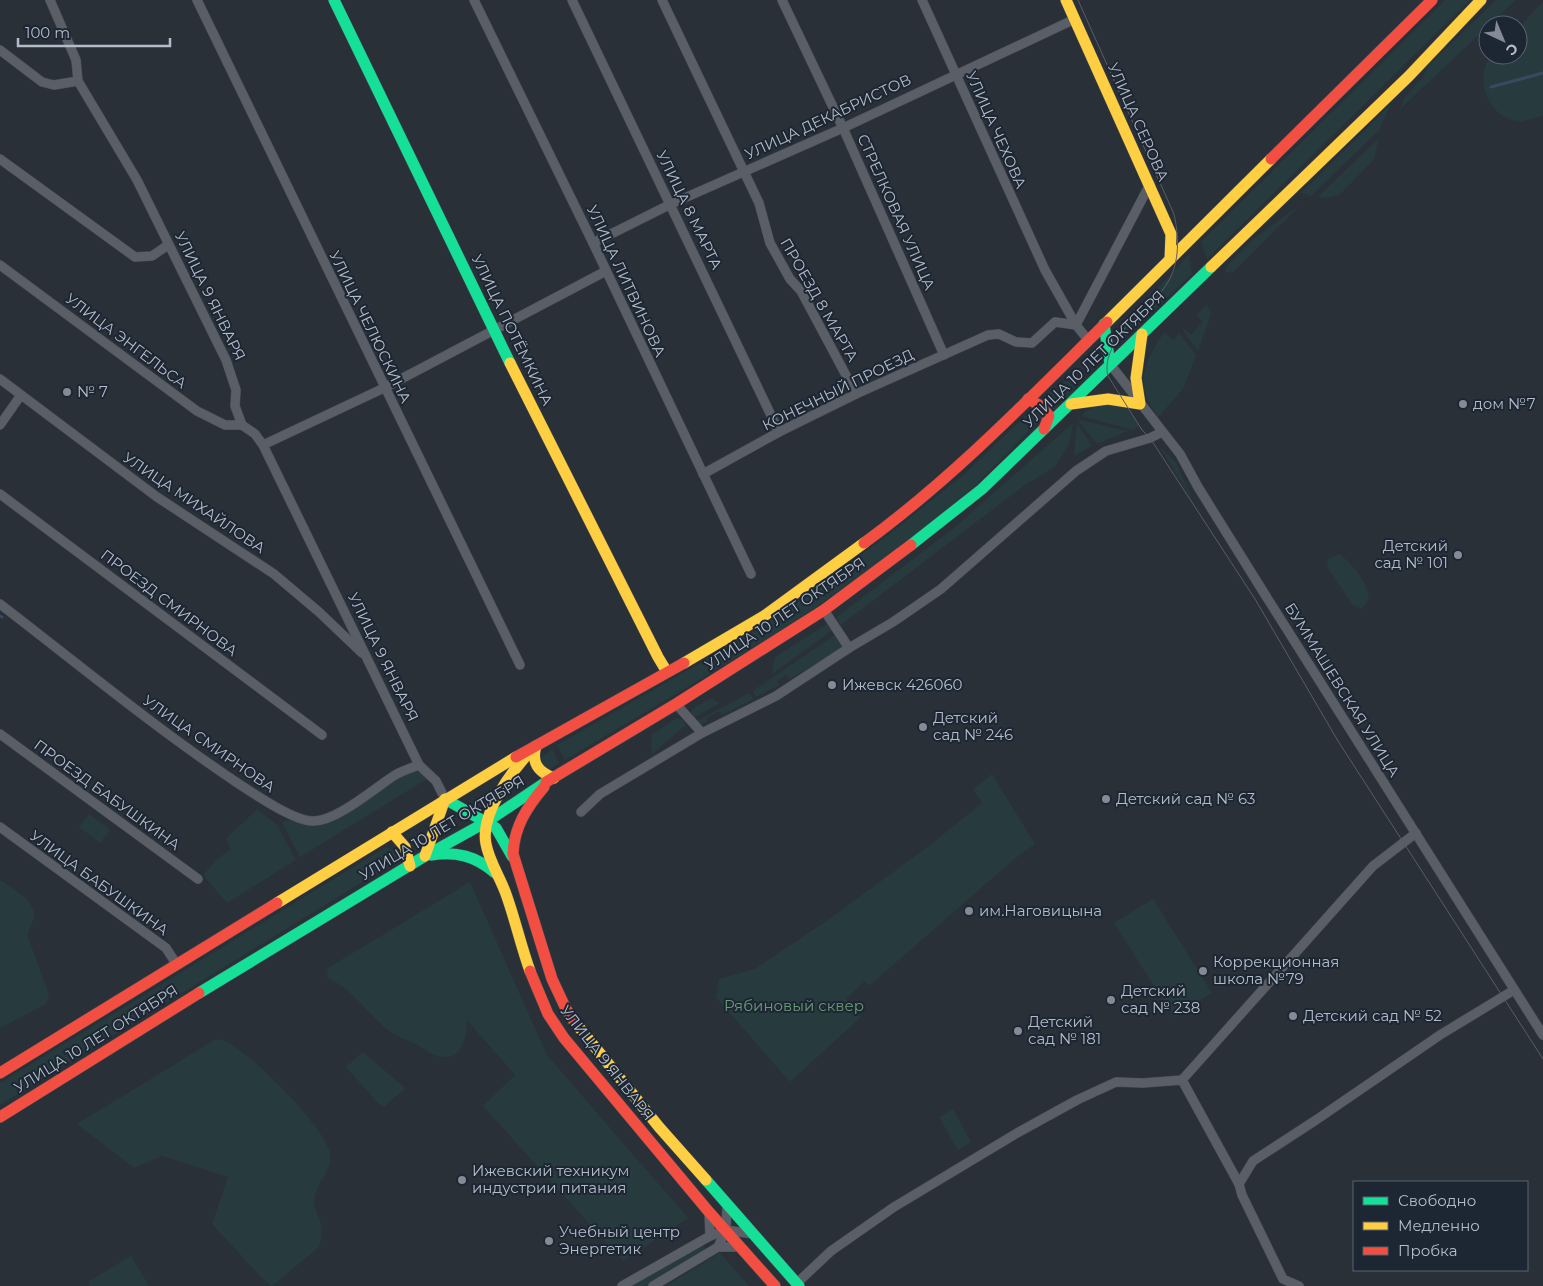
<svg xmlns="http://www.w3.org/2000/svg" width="1543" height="1286" viewBox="0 0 1543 1286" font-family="Montserrat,sans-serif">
<rect width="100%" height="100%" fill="#2a3038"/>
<!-- green -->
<g fill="#273a3e">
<path d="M1445,0H1470L1207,259L1201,242Z"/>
<path d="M1496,0H1516L1400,109L1404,98L1423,77L1428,66Z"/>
<path d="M1543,2V116C1536,117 1524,122 1517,121C1487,117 1473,76 1492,55H1518V28Z"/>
<path d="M1391,104L1379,130L1311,196L1301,193Z"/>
<path d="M1378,139L1375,158L1355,179L1339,195L1326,198L1318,197Z"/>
<path d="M1301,204L1233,272L1228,273L1225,271L1227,266L1252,240Z"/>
<path d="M1189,254L1192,274L1122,340H1118L1116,336L1119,332Z"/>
<path d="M1207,305L1211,314L1198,351L1183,330L1184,329L1191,335L1203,322L1196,315Z"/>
<path d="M1165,333L1173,340L1179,333L1196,355L1183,389L1158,417C1142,393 1138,379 1152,352C1156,345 1159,338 1165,333Z"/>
<path d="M1067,380L1070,381L1075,387L1073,392L1065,400L1058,386Z"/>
<path d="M1052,390L1059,407L1055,411L1043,399Z"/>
<path d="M1125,404L1139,426L1132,430L1082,416C1088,403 1112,406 1125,404Z"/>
<path d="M1034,408L1042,417L976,485L889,556L780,632L565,760L557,745L730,646L775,618L884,538L962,476Z"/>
<path d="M1080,420L1127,431L1097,444L1078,421Z"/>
<path d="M1073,423L1070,442L1055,467L1025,485L841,625L837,618L838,616L955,527Z"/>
<path d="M1077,423L1092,446L1074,456Z"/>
<path d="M1159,446L1176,463L1194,502Z"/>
<path d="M1340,554C1353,566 1367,580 1369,599L1362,609L1353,605L1327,567L1328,559Z"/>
<path d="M827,624L833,630L772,674L775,657Z"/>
<path d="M835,635L843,648L790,679L786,675L777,681L779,685L756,697L753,692L754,690Z"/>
<path d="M749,693L754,699L722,715L719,711L706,718L707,722L701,724L697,721Z"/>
<path d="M711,698L720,703L694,718L691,712L692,709Z"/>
<path d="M677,718L683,720L686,725L652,754L651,735Z"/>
<path d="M552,749L559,763L550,769L543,768L541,758Z"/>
<path d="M412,770C418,771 424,773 427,779L300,857L282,822C292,816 306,829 319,824C352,812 380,787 412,770Z"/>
<path d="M992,774L1035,844L1013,860L869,986L865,981L846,999L861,1017L790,1082L716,997L719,979L755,969L828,920L934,842L982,803L973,789Z"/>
<path d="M257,809L277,825L296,860L227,903L203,875L216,860L231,849L226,839Z"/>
<path d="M89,814L110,830L100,843L79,827Z"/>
<path d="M386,847L397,852L395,862L0,1105V1083Z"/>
<path d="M0,880C11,888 37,901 34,918C32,925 28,929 28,937L48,992L49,999L46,1004L0,1028Z"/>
<path d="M470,882L547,1055L688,1218L623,1261L483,1106L515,1075L467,1020C467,1033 464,1058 444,1057C433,1057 425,1049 416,1044C405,1039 395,1036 385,1028C372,1016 360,1002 347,990C341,985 334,981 327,977L328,968Z"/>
<path d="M1153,899L1212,993L1174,1017L1114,923Z"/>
<path d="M216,1039C220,1040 224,1040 227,1042C253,1055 324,1126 330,1153C334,1168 318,1181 315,1195C312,1206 318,1214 321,1224C323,1232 321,1240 319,1247L272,1286L262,1278L212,1224L228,1177L162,1156L134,1168L77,1124Z"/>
<path d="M363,1052L405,1088L384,1107L378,1103L346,1067Z"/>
<path d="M953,1109L971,1142L958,1150L939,1117Z"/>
<path d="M702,1244L706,1252L646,1286H628Z"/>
<path d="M720,1253L749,1286H666Z"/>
<path d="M131,1256L149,1286H90L88,1282Z"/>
</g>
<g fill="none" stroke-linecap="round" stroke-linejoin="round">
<!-- stream -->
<g stroke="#384963" stroke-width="3">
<path d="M1491,87L1543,73"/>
<path d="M0,616L2,617"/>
</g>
<!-- street casing -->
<g stroke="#484c53" stroke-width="10">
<g id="street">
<path d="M50,0L76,60L78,81L137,180L226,360L236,390L235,406L242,425L255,434L263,445L419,765L436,781L445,799"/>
<path d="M197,0L520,665"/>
<path d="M474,0L593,243L751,574"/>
<path d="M572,0L779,432"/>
<path d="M662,0L759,203L770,243L790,279L801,291L856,394"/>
<path d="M782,0L843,128L944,355"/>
<path d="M922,0L1045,270L1076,325L1088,340"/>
<path d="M0,50L42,82L54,85L78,81"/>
<path d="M0,159L135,257L152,256L168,245"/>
<path d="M593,243L671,204L843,128L1075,19"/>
<path d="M0,265L197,411L225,425H242"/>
<path d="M1076,325L1150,184"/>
<path d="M1110,364L1180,454L1198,487L1264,593L1543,1035"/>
<path d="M0,379L157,497L274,574L319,612L362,653"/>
<path d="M0,425L21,395"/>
<path d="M263,445L384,388L606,271"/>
<path d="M703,474L779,432L856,394L988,335L999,334L1016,342L1032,343L1055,322L1076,325"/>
<path d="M0,494L322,735"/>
<path d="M0,604C78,664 154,727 236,782C253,793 293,821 313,821C336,822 376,787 395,775C402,771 411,768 419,765"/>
<path d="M824,610L849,648"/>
<path d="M676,704L702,733"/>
<path d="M0,734L198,879"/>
<path d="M581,812L600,794L702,733L776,696L849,648L893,622L941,589L1076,471L1106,451L1150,438L1162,432"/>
<path d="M0,827L166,948L177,965"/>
<path d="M1182,1080L1373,866L1416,833"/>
<path d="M1239,1184L1253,1161L1316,1120L1440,1035L1514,990"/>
<path d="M709,1212L710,1236"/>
<path d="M718,1247L726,1230L727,1205"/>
<path d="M797,1283L831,1251L894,1207L1017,1133L1077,1100L1116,1082L1143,1083L1182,1080L1239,1184L1242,1195L1283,1279L1299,1286"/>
<path d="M622,1286L710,1236L726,1230L753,1234"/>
<path d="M653,1286L718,1247H741"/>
</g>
</g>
<!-- fast casing -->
<g stroke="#484c53" stroke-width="12">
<g id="fast">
<path d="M334,0L510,363"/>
<path d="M1104,324L1110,364"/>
<path d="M911,545L982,489L1211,267"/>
<path d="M445,799L496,828L512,856"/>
<path d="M431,855C456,851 476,856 495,873"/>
<path d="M199,993L425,856L488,821L546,782"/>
<path d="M706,1180L799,1286"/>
</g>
</g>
<!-- slow casing -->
<g stroke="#484c53" stroke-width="12">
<g id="slow">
<path d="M1066,0L1171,234L1170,259"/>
<path d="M1211,267L1409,76L1481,0"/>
<path d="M1107,322L1271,159"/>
<path d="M510,363L658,657L667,672"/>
<path d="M1071,404L1108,399L1140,404L1136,378L1142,334"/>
<path d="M684,663L764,616L864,543"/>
<path d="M536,746C531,763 538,772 554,778"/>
<path d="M529,753C510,773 480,815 486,844C489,861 500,877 506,894C515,919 521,946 530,971"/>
<path d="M392,832L405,847L410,866"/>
<path d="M425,856L445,799"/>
<path d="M277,903L516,757"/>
<path d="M574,1021L659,1127L706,1180"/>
</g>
</g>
<!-- jam casing -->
<g stroke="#484c53" stroke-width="12">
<g id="jam">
<path d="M1271,159L1432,0"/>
<path d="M1028,399L1041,406L1049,416L1044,429"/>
<path d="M864,543C952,479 1029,399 1107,322"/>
<path d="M516,757L684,663"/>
<path d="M546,782L676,704L824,610L911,545"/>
<path d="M544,787C527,807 514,827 513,854L552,979L566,1009L574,1021"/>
<path d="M530,971L548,1014L564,1038L709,1212L775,1286"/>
<path d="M0,1073L277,903"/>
<path d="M0,1117L199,993"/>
</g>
</g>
<!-- street -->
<use href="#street" stroke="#5a5e66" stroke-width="9"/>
<!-- fast -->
<use href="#fast" stroke="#16e098" stroke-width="11"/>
<!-- slow -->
<use href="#slow" stroke="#ffcf43" stroke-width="11"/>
<!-- jam -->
<use href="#jam" stroke="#f24e42" stroke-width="11"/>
<!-- tram -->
<path stroke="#595d64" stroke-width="1" d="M1078,0L1174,214C1179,236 1180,262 1168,282C1152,309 1122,321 1110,353C1107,361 1106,368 1108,376L1142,430L1150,438L1255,599L1338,741L1543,1059"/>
</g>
<!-- markers -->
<g fill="#848b96" stroke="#1d2633" stroke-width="2">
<circle cx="67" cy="392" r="5"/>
<circle cx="1463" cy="404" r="5"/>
<circle cx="1458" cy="555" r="5"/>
<circle cx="832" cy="685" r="5"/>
<circle cx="923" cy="727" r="5"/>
<circle cx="1106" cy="799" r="5"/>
<circle cx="969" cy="911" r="5"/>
<circle cx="1203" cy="971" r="5"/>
<circle cx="1111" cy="1000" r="5"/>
<circle cx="1293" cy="1016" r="5"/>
<circle cx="1018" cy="1031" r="5"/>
<circle cx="462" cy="1180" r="5"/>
<circle cx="549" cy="1241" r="5"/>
</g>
<g text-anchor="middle" stroke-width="4" stroke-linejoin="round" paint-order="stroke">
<!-- street labels -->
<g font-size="15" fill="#b4bcc9" stroke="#1d2633">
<text transform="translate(828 117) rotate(-25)" y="5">УЛИЦА ДЕКАБРИСТОВ</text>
<text transform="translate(1138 122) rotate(66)" y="5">УЛИЦА СЕРОВА</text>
<text transform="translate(996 130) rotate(66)" y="5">УЛИЦА ЧЕХОВА</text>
<text transform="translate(689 210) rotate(64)" y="5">УЛИЦА 8 МАРТА</text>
<text transform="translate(896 212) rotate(66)" y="5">СТРЕЛКОВАЯ УЛИЦА</text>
<text transform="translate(626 281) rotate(65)" y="5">УЛИЦА ЛИТВИНОВА</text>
<text transform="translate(210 296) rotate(64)" y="5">УЛИЦА 9 ЯНВАРЯ</text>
<text transform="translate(819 300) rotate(60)" y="5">ПРОЕЗД 8 МАРТА</text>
<text transform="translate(370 327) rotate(64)" y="5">УЛИЦА ЧЕЛЮСКИНА</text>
<text transform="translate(512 330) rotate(64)" y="5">УЛИЦА ПОТЁМКИНА</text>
<text transform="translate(126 341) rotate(37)" y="5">УЛИЦА ЭНГЕЛЬСА</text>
<text transform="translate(1094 359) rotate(-44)" y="5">УЛИЦА 10 ЛЕТ ОКТЯБРЯ</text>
<text transform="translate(838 390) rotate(-26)" y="5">КОНЕЧНЫЙ ПРОЕЗД</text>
<text transform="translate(194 503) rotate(34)" y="5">УЛИЦА МИХАЙЛОВА</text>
<text transform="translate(169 603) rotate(37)" y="5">ПРОЕЗД СМИРНОВА</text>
<text transform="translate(785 614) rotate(-34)" y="5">УЛИЦА 10 ЛЕТ ОКТЯБРЯ</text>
<text transform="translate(383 657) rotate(64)" y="5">УЛИЦА 9 ЯНВАРЯ</text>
<text transform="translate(1342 690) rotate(58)" y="5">БУММАШЕВСКАЯ УЛИЦА</text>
<text transform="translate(209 744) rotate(35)" y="5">УЛИЦА СМИРНОВА</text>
<text transform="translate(107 795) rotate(36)" y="5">ПРОЕЗД БАБУШКИНА</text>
<text transform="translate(442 828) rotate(-31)" y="5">УЛИЦА 10 ЛЕТ ОКТЯБРЯ</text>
<text transform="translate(99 883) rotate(36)" y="5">УЛИЦА БАБУШКИНА</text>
<text transform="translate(96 1039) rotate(-32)" y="5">УЛИЦА 10 ЛЕТ ОКТЯБРЯ</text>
<text transform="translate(607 1063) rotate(52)" y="5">УЛИЦА 9 ЯНВАРЯ</text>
</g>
<!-- poi labels -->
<g font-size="15" fill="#b4bcc9" stroke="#1d2633" text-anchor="start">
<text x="77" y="397">№ 7</text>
<text x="1473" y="409">дом №7</text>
<text x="1448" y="551" text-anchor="end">Детский<tspan x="1448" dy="17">сад № 101</tspan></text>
<text x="842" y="690">Ижевск 426060</text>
<text x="933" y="723">Детский<tspan x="933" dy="17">сад № 246</tspan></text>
<text x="1116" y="804">Детский сад № 63</text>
<text x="979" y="916">им.Наговицына</text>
<text x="1213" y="967">Коррекционная<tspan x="1213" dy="17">школа №79</tspan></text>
<text x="1121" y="996">Детский<tspan x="1121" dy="17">сад № 238</tspan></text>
<text x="1303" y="1021">Детский сад № 52</text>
<text x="1028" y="1027">Детский<tspan x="1028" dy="17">сад № 181</tspan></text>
<text x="472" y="1176">Ижевский техникум<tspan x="472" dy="17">индустрии питания</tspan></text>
<text x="559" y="1237">Учебный центр<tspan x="559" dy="17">Энергетик</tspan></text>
</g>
<!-- park labels -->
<g font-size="15" fill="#6b9a76" stroke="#1d2633">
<text x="794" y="1011">Рябиновый сквер</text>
</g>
</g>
<!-- legend -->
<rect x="1353" y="1181" width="175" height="90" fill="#1d2633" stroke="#59626f"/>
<rect x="1363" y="1197" width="25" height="8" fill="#16e098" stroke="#59626f"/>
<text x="1398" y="1206" font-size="15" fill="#b4bcc9">Свободно</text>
<rect x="1363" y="1222" width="25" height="8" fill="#ffcf43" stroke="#59626f"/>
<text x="1398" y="1231" font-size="15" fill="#b4bcc9">Медленно</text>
<rect x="1363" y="1247" width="25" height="8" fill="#f24e42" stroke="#59626f"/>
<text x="1398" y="1256" font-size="15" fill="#b4bcc9">Пробка</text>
<!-- north arrow -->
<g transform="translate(1503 40) rotate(136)"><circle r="24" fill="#1d2633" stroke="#59626f"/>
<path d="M0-4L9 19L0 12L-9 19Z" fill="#848b96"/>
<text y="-8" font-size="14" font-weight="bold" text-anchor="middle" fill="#b4bcc9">С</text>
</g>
<!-- scale -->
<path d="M18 38v8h152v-8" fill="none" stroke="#b4bcc9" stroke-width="2.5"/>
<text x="25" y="38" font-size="15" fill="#b4bcc9" stroke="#1d2633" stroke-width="4" paint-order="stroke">100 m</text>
</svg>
